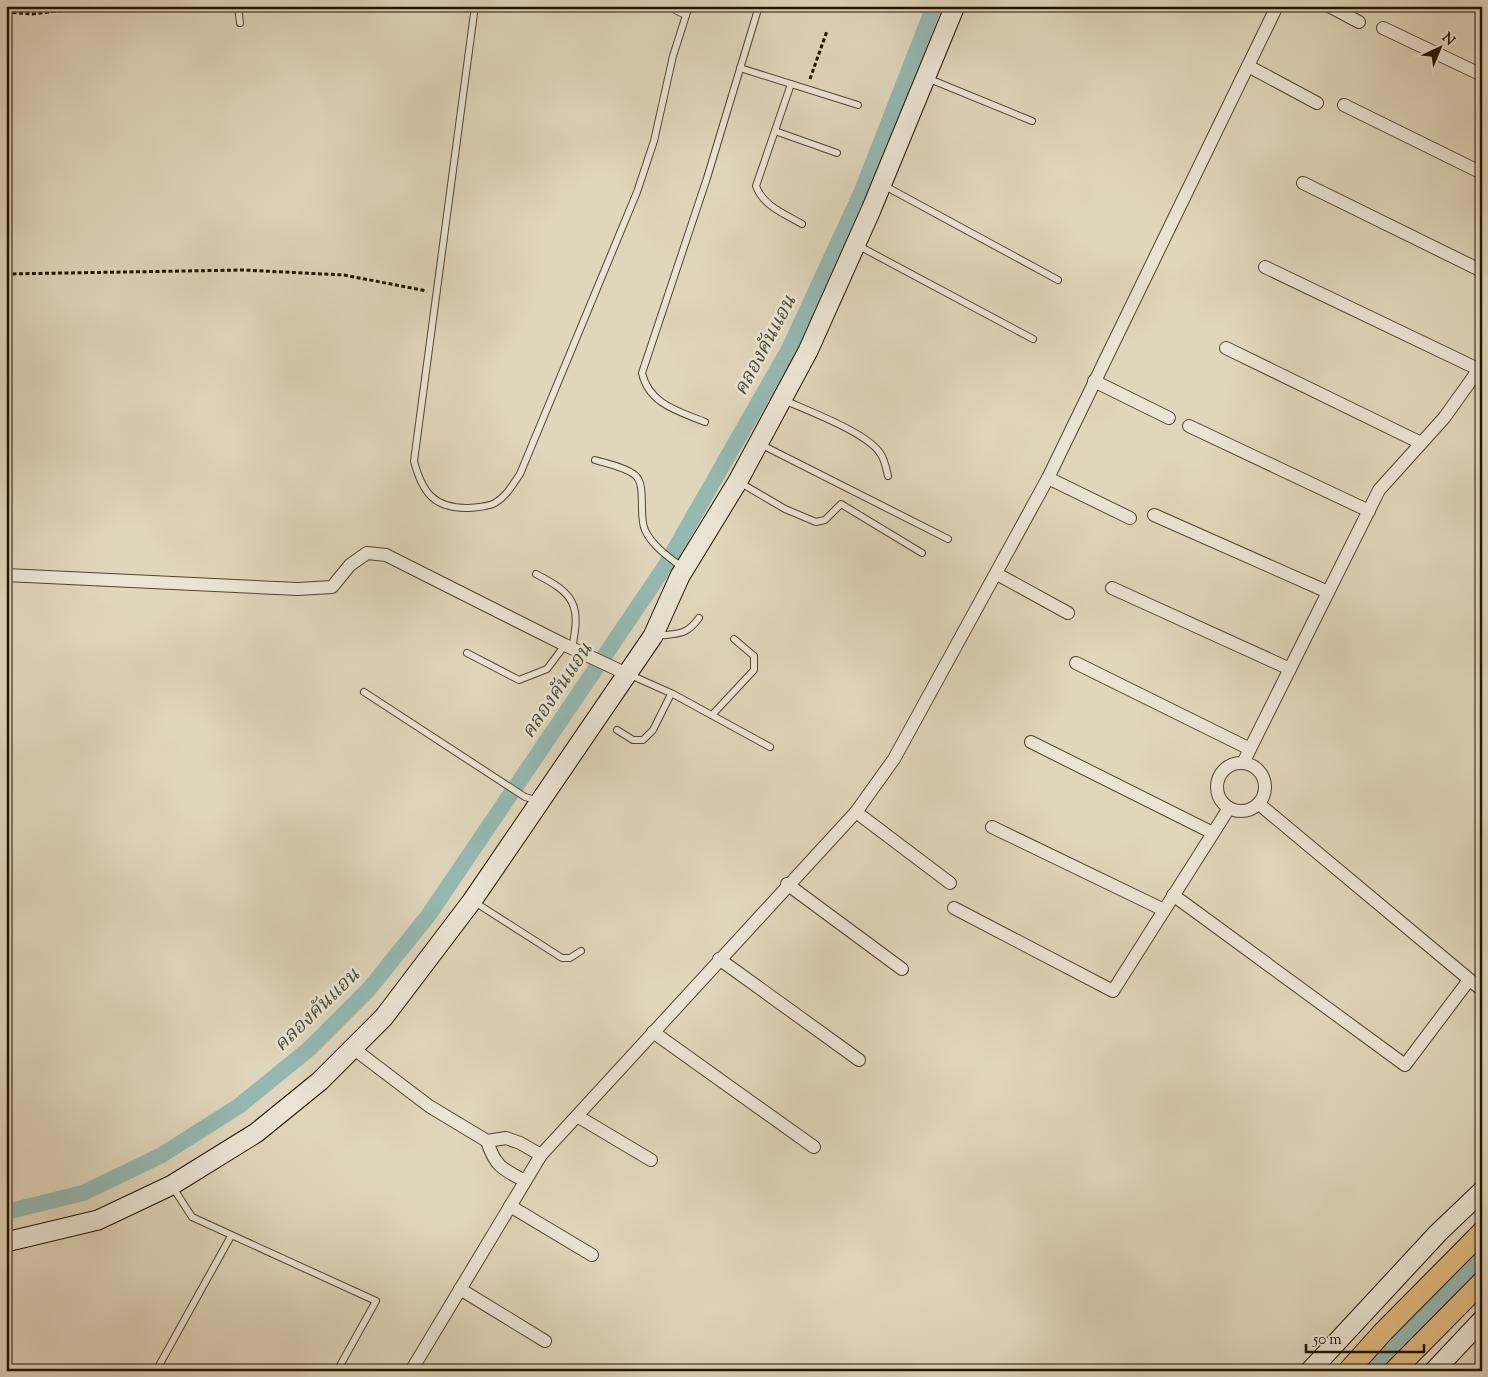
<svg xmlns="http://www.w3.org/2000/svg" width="1488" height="1377" viewBox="0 0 1488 1377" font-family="'Sorts Mill Goudy','Noto Serif Thai',serif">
<rect width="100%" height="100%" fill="#e0d6bb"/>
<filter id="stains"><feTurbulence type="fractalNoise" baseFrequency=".004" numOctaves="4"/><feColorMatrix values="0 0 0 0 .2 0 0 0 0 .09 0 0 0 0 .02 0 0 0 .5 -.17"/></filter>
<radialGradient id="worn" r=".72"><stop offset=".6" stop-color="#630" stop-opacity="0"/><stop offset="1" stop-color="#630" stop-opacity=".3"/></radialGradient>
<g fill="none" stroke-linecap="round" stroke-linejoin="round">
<!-- canal -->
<g stroke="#94b9b1" stroke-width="16">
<path d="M6,1212L83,1193L160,1156L239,1106L309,1049L369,989L428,916L664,568L789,349L862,191L934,6"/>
<path d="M1371,1371L1482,1258"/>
</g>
<!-- lane casing -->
<g stroke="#51442f" stroke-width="8">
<g id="lane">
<path d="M238,6L240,23"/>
<path d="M475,6L414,461C422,492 434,509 469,508C477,507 488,507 495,503C507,496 513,484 520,474L637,192L654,141L673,56L689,6"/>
<path d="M668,6L685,15"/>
<path d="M740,68L858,105"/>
<path d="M927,78L1032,121"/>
<path d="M791,84L756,186C763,206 785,214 802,224"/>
<path d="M775,131L837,153"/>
<path d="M883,185L1058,280"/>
<path d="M857,245L1033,339"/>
<path d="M784,400C808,411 866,432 880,453C885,460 886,468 888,476"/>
<path d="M705,422C678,411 649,404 642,373L707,178L759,6"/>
<path d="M760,444L948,539"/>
<path d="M595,460C608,464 625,467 635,475C647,485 638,515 645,530C652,546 670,558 683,568"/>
<path d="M739,482L785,509L816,522L825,520L841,504L922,553"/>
<path d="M536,574C575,594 581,605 572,648"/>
<path d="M657,636C678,633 686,636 699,618"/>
<path d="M467,653L519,680L547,669L565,645"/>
<path d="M628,674L673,694L770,747"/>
<path d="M364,692L525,797L539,801"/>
<path d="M712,715L754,670V656L734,639"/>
<path d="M617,730L633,740H643L653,730L671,694"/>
<path d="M473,901L562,958H570L581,951"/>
<path d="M172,1186L192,1217L376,1301L337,1371"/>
<path d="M156,1371L231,1236"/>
</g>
</g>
<!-- street casing -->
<g stroke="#51442f" stroke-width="14">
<g id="street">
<path d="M1329,6L1359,22"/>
<path d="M1383,28L1482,75"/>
<path d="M1248,66L1317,103"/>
<path d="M1344,105L1482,173"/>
<path d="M1303,183L1482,271"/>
<path d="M1265,267L1478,369"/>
<path d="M1226,348L1421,443"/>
<path d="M1094,381L1169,418"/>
<path d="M1189,426L1369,511"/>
<path d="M1048,478L1130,518"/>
<path d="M1154,515L1328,592"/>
<path d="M997,574L1068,613"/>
<path d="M6,575L298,589L332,587L350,565L367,553L386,555L565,645L627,674"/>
<path d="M1112,588L1290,669"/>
<path d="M1076,663L1250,749"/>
<path d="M1031,742L1213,833"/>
<circle cx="1241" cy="787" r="24"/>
<path d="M1243,763L1379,490L1444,418L1482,365"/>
<path d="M1259,804L1482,990"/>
<path d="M856,812L950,883"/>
<path d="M992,827L1164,910"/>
<path d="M787,884L902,969"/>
<path d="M1173,895L1405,1065L1469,980"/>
<path d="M954,908L1113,991L1229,808"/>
<path d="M719,959L859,1060"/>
<path d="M653,1032L814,1147"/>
<path d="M354,1049L429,1106L487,1141L506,1138L520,1143L541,1155"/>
<path d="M577,1116L651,1160"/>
<path d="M487,1141C495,1166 502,1169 525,1181"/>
<path d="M510,1206L592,1255"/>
<path d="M460,1289L545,1341"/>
<path d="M411,1371L541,1155L856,812L894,759L1048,478L1277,6"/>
</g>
</g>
<!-- secondary casing -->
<g stroke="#211300" stroke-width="21">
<g id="secondary">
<path d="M6,1242L98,1220L172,1185L256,1133L320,1081L384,1017L472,901L653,636L680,576L738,481L808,351L871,210L955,6"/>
<path d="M1310,1371L1438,1233L1482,1191"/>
<path d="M1434,1371L1482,1320"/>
</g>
</g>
<!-- primary casing -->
<g stroke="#211300" stroke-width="22">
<g id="primary">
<path d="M1348,1371L1383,1332L1482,1232"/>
<path d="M1394,1371L1482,1282"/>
</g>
</g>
<!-- path -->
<g stroke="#211300" stroke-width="3" stroke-dasharray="4 2.5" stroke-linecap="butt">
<path d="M6,12L32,14L103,6"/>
<path d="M810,79L827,31"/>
<path d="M6,274L243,270L344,275L427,291"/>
</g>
<!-- lane -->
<use href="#lane" stroke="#ebe4d3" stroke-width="6"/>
<!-- street -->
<use href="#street" stroke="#ebe4d3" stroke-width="12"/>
<!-- secondary -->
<use href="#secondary" stroke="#ebe4d3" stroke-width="19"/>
<!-- primary -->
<use href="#primary" stroke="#e0bb7e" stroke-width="20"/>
</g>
<g text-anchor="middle" stroke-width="5" stroke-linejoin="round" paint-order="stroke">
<!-- water labels -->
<g font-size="20" font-style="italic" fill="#494d3e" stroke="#ebe4d3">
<text transform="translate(764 345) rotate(-62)" y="7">คลองคันแอน</text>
<text transform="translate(556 690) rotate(-56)" y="7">คลองคันแอน</text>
<text transform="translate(316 1009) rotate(-44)" y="7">คลองคันแอน</text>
</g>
</g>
<!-- margin -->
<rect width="1488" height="1377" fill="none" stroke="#e0d6bb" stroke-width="25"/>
<rect x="8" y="8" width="1473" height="1362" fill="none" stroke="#211300" stroke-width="2.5"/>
<rect x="12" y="12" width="1463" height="1352" fill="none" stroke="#211300"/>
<!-- north arrow -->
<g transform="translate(1440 48) rotate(44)" stroke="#ebe4d3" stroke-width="4" paint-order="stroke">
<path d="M0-4L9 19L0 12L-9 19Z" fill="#211300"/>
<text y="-8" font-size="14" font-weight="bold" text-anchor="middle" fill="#211300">N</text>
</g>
<!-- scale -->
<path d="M1306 1344v8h118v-8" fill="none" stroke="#211300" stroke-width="2.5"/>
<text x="1313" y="1344" font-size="15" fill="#211300" stroke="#ebe4d3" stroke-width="4" paint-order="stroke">50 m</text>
<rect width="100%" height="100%" filter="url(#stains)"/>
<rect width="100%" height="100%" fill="url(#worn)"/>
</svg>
